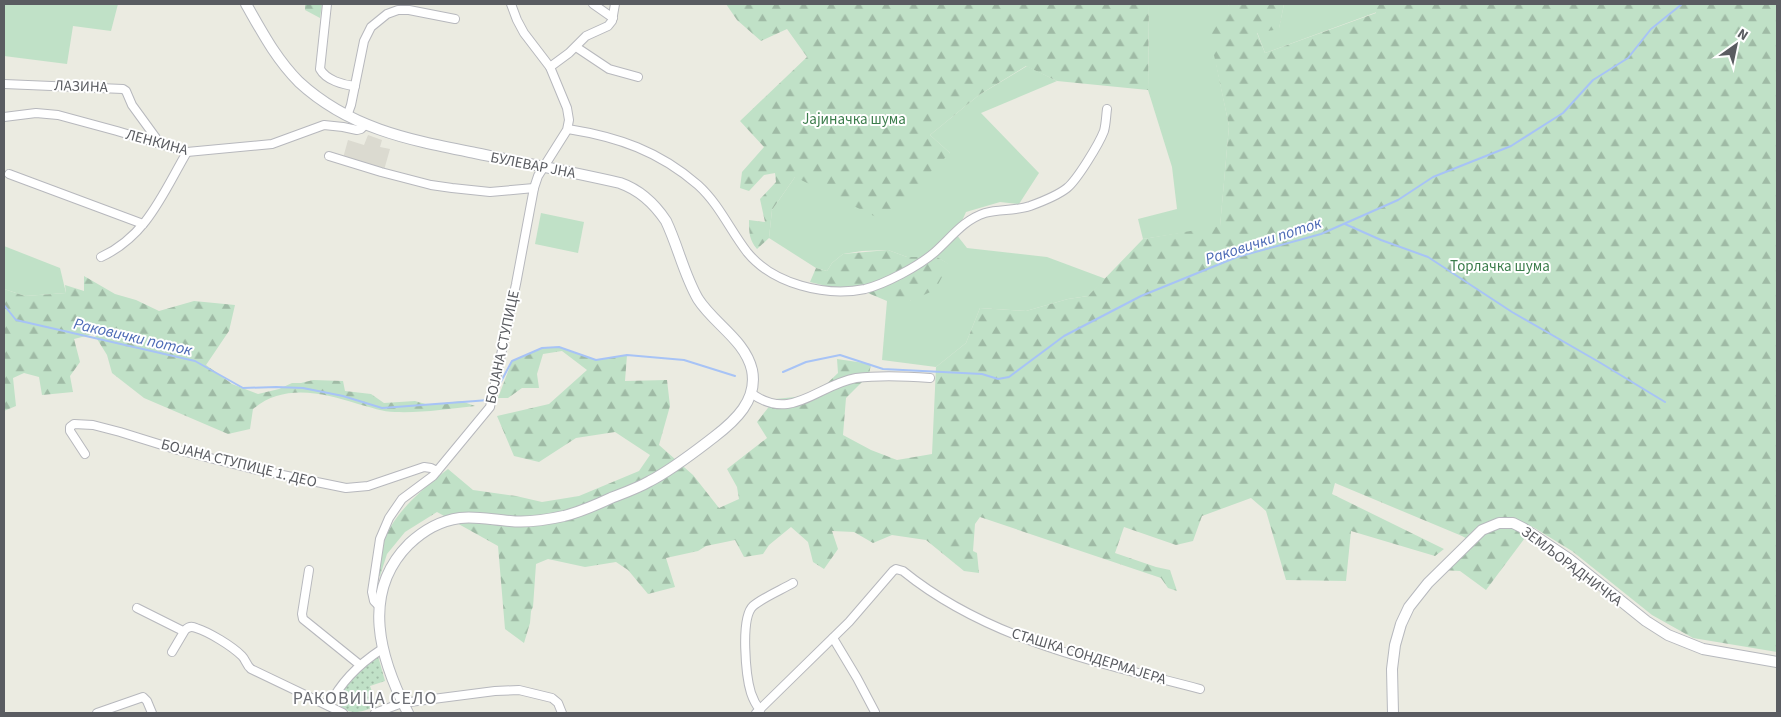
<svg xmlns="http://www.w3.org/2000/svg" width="1781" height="717" viewBox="0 0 1781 717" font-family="'Source Sans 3',sans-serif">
<defs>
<pattern id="forest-firs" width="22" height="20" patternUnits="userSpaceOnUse" patternTransform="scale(1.25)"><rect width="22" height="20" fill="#c0e1c7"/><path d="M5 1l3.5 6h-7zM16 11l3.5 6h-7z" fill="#9fbaa5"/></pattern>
<pattern id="park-dots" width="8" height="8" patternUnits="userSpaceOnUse" patternTransform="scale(1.25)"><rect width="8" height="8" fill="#c0e1c7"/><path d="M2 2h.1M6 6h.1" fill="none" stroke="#9fbaa5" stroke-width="1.8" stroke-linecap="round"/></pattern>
</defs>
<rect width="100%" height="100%" fill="#ebebe1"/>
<!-- education -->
<path fill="#dbdad0" d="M368,135L382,140L380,147L390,149L384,170L343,158L348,140L364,145Z"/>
<!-- grass -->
<g fill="#c0e1c7">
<path d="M4,4H118L111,31L73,26L67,64L4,56Z"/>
<path d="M1149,4H1229L1216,63L1229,126L1220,227L1143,239L1138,219L1177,209L1172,167L1148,90Z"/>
<path d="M1284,4H1376L1377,12L1265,53L1257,32L1279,28Z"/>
<path d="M1027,66L1057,81L981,113L1039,173L1019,204L1000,202L966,212L956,234L967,248L1047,257L1106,279L1088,296L1068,299L1026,311L980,308L966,343L936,367L882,360L887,301H910L948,264L937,257H907L888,250L862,251L843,254L832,263L827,271L816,268L769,238L772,210L795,177L950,153L930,135L979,95Z"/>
<path d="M541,213L584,222L578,253L535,244Z"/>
<path d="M4,246L60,268L66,293L25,296L4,289Z"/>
</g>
<!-- forest -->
<g fill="url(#forest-firs)">
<path d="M305,4H322L320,18L305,10Z"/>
<path d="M726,4H1149L1148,90L1057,81L1026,66L979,95L930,135L950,153L882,220L795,177L772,210L769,238L757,249C749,240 749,232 749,220L765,222L760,199L776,182L775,173L764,175L749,191L740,188L742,172L764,147L740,121L807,57L787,29L761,41L737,20Z"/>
<path d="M1229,4H1284L1279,29L1257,33L1265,53L1376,13V4H1777V652L1693,638L1652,615L1572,551L1533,527L1486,590L1460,571L1441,570L1473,542L1462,536L1335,483L1332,494L1444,549L1435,556L1351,531L1346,581L1286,580L1266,511L1251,498L1202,516L1193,541L1176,545L1124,527L1115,553L1156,567L1170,570L1177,591L1168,588L1161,578L980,517L975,524L973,551L977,553L979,573L964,571L926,540L892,535L873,543L854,532L832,531L838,549L824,569L813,562L808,542L791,527L769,545L763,554L744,557L735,540L706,546L698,551L666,558L675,587L648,594L628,570L616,562L585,567L548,559L536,564L533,607L531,611L530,623L524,643L505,629L498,546L437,512L405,532L387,554L380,576L377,575C379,566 379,557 381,548C391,515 421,490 448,469L473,490L516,496L542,502L579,496L639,471L650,455L615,432L576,438L539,462L514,456L497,416L549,404L587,370L562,351L543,354L537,374L539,388H522L508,398H498L512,361L542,348L559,347L597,360L627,355L625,381L667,380L670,406L659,445L693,475L719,508L739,499L737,487L727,469L767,438L757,422L775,399L815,395L838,373L837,359L871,364L869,375L846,398L843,435L871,450L897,460L932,454L936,367L966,343L980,308L1026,311L1068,299L1088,296L1143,239L1220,226L1229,126L1207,22L1229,5Z"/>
<path d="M888,250L907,257H937L949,264L935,290L910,301H887L856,288L838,289L810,282L816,268L827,271L832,263L843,254Z"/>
<path d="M84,276L115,294L136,300L159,311L194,301L235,305L229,331L206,365L232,384L258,394L279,389L292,383H301L313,380L343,381L345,391L371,394L384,403L415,401L429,405L461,401L475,406C449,409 422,413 395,412C383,412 370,407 358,404C323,393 284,383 253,409L250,429L228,434L144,398L112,373L107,355L94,334L74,339L80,362L70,376L73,392L42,395L39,377L24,373L13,378L16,406L4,411V289L25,296L66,293L65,285L84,291Z"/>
</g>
<!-- park -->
<path fill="url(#park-dots)" d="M378,656L385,681L370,686L377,706C361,712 350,717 338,703C339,683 363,667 378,656Z"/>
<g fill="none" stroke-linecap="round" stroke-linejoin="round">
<!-- stream -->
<g stroke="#a7c3f6" stroke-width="2">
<path d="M1345,224L1381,240L1428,257L1512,312L1599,362L1665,402"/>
<path d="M4,305L16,320L195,361L243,388L276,387L303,388L343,396L382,408L489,400"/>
<path d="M783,372L806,362L840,355L883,369L982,374L998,379L1009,377L1064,336L1141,296L1237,257L1321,234L1398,200L1433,177L1511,146L1563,113L1593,80L1628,58L1651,29L1682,4"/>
<path d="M497,389L512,361L542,348L559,347L596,360L627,355L684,360L735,376"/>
</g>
<!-- street casing -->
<g stroke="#b7b8bd" stroke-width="10">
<g id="street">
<path d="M327,4L320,69C326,80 343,85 355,86"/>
<path d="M593,4L613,18"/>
<path d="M576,47L609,69L638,77"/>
<path d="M550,67L569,53L586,36L608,26L612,21L615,4"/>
<path d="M4,84L123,89L126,91L132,105L156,138V143"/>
<path d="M347,116L351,105L364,41L371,27L387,14L398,10H409L455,19"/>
<path d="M4,117L36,113L58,115L117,131L187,152L272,144L324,125L343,127L357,130L361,129L365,125"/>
<path d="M568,129C618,137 659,151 698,185C719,204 730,230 747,252C773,284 825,297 865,289C885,284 919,266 935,252C951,238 963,220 985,213C1000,209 1015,211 1030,206C1041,202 1057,196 1067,188C1077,180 1099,144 1104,131C1106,124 1106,116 1107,109"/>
<path d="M329,156L381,172L431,185L452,188L490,192L534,188"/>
<path d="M9,174L143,224"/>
<path d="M101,257C147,236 163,193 187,152"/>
<path d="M751,393C791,423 817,385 856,378C880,375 905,376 930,378"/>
<path d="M85,454L70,431V427L74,424L93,425L120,432L178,450L258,470L346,488L368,486L424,467L431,468L437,471"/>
<path d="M309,570L302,614L303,619L360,665"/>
<path d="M379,606L374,601L372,592L380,539L389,518L402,499L433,476L490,407L516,284L534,188L538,176L567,130L569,120L567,108L550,67L524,33L517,20L511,4"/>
<path d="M137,608L183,631"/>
<path d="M833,638L857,678L875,712"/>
<path d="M172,652L185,630C188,627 192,626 196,628C209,632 232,646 242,656C246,660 246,665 251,669L343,713"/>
<path d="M329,706C341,681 359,664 382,649"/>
<path d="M760,710C756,705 753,699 751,693C746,677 740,618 753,606C762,598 783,589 793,583"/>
<path d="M97,713L143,697L147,701L152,713"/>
<path d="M375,713L402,703L495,691L519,690L552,698L558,703L562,713"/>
<path d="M756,713L849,622L893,571L896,569L903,571C988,640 1097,662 1200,689"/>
</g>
</g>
<!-- secondary casing -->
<g stroke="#b7b9be" stroke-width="12">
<g id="secondary">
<path d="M246,4C262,32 276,59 299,82C350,129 410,140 475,153C524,163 572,172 620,183C640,190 654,203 666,221C678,246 684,275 698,299C714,324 745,340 752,370C758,400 735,421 714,437C693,453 673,469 650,481C638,488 624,493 611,498C596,505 580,512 564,516C546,520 528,523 510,521C493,520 477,516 460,518C439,521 424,530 409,544C360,593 380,659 408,713"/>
<path d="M1393,713L1392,669L1395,645L1401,624L1409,607L1428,583L1482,530L1499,523H1513L1523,528L1569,559L1646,621L1668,635L1703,649L1777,662"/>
</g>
</g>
<!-- street -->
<use href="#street" stroke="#fff" stroke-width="8"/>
<!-- secondary -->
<use href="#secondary" stroke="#fff" stroke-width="10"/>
</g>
<g text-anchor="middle" stroke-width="4" stroke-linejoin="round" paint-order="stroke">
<!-- street labels -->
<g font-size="15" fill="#5a5c61" stroke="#fff">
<text transform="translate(81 86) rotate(2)" y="5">ЛАЗИНА</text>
<text transform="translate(157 142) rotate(15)" y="5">ЛЕНКИНА</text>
<text transform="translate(533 165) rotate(11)" y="5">БУЛЕВАР ЈНА</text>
<text transform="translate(502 347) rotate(-78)" y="5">БОЈАНА СТУПИЦЕ</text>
<text transform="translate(239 463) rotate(14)" y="5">БОЈАНА СТУПИЦЕ 1. ДЕО</text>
<text transform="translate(1572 566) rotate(37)" y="5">ЗЕМЉОРАДНИЧКА</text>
<text transform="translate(1089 656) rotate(17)" y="5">СТАШКА СОНДЕРМАЈЕРА</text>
</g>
<!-- park labels -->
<g font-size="15" fill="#3c7d4c" stroke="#fff">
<text x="854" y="124">Јајиначка шума</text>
<text x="1500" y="271">Торлачка шума</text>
</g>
<!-- water labels -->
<g font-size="16" font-style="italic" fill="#4d6bb6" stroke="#fff">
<text transform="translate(1263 240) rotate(-18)" y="6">Раковички поток</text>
<text transform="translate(133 336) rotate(13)" y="6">Раковички поток</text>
</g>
<!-- quarter labels -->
<g font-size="18" letter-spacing="1" fill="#6b6d73" stroke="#fff">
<text x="365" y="704">РАКОВИЦА СЕЛО</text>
</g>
</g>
<!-- border -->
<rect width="1781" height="717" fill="none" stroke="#5a5c61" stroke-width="10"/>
<!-- north arrow -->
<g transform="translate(1736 45) rotate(33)" stroke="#ffffff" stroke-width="4" paint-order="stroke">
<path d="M0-4L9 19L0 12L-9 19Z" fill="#5a5c61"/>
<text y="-8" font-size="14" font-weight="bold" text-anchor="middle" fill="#5a5c61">N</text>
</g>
</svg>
